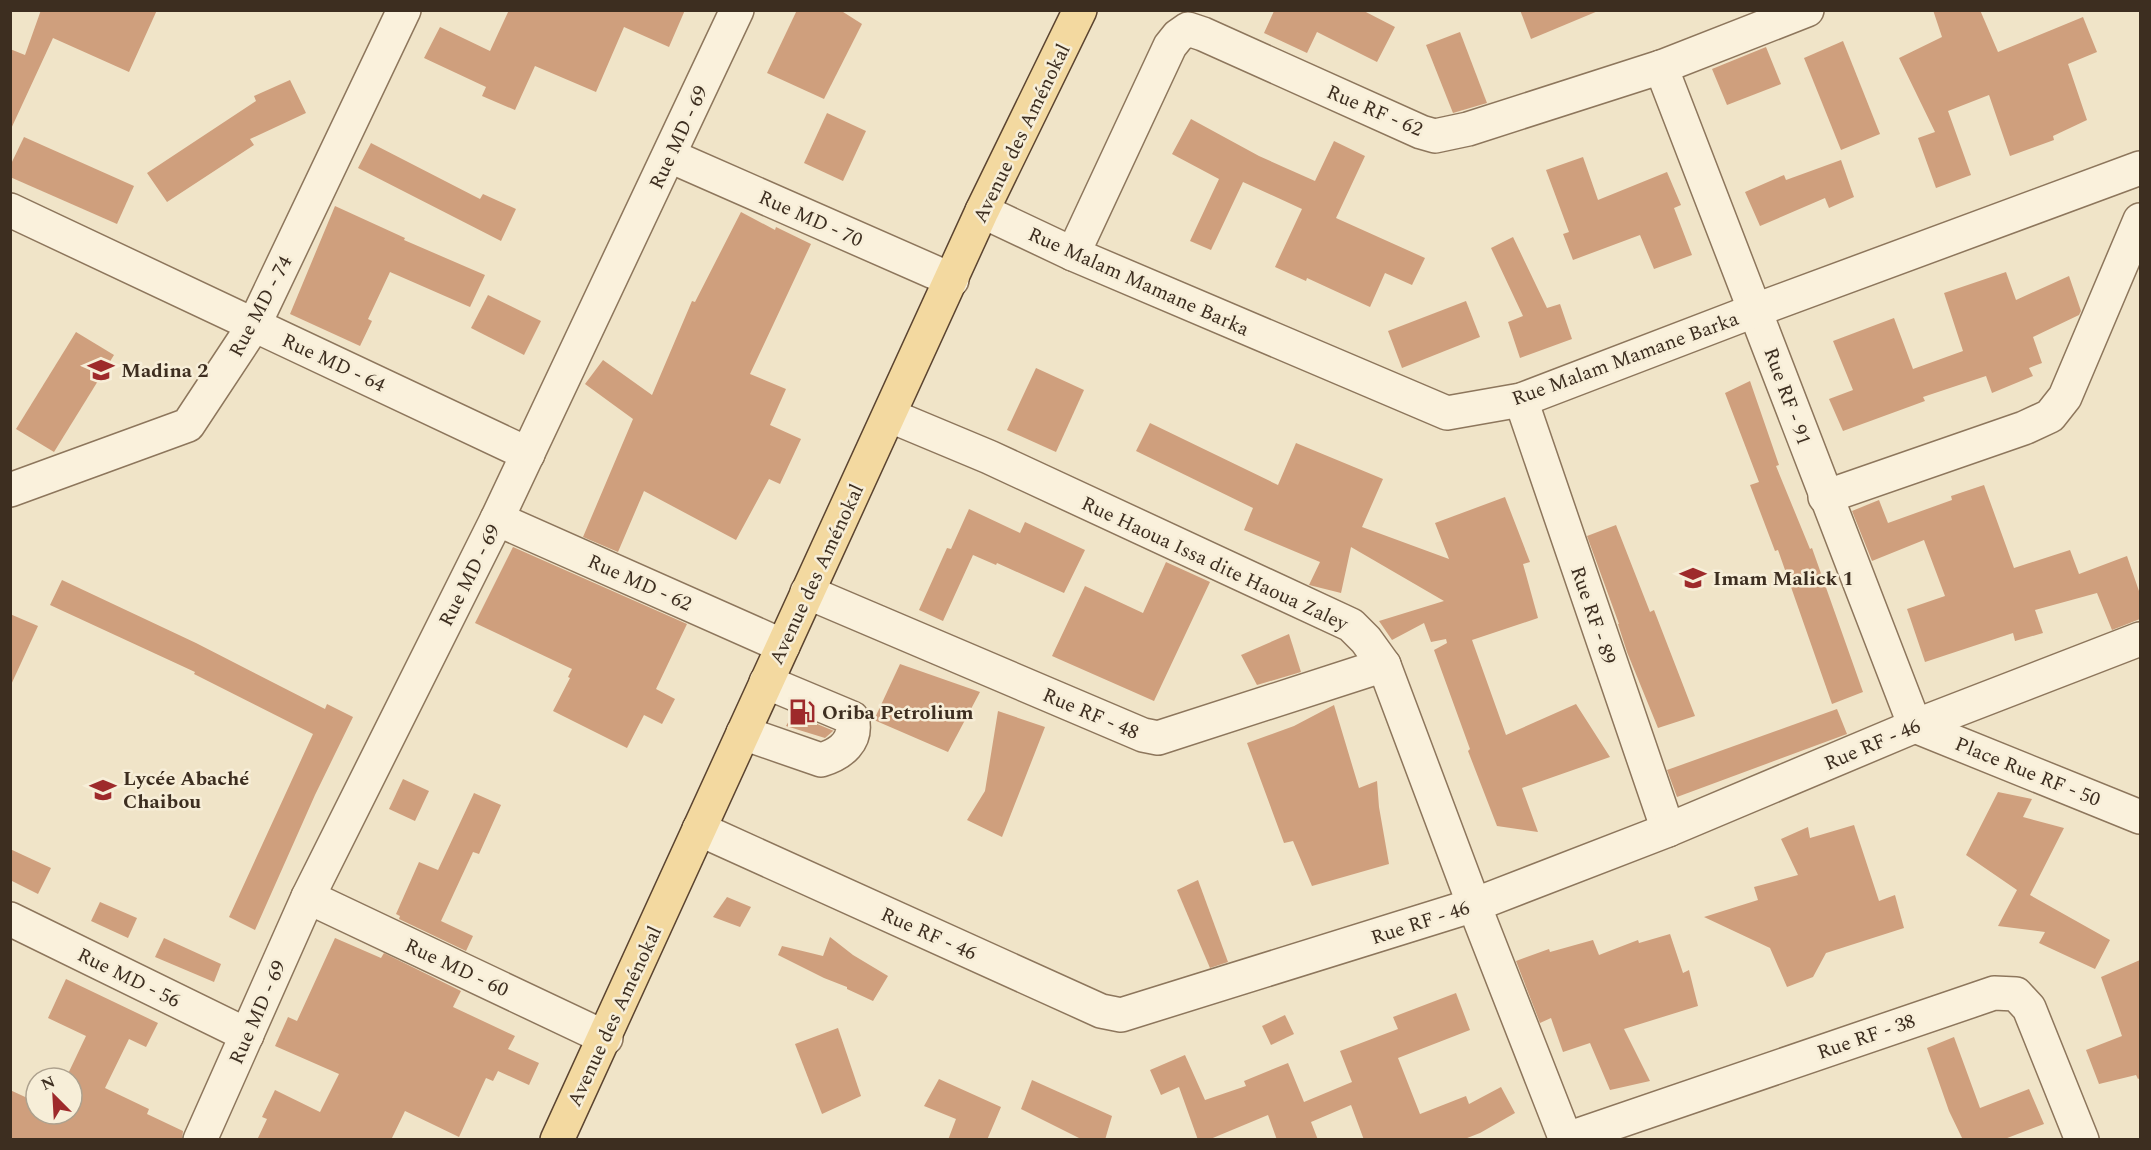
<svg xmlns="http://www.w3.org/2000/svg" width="2151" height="1150" viewBox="0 0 2151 1150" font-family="Spectral,serif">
<rect width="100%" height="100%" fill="#f0e4c8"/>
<!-- building -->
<g fill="#cf9f7d">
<path d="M41,10H157L129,72L53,38L10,131V49L25,55Z"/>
<path d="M509,10H685L669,47L624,27L596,92L535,66L515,110L482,96L486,87L424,58L440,27L490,51Z"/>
<path d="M797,10H840L862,24L824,99L767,73Z"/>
<path d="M1273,10H1362L1395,27L1377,62L1317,32L1307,53L1264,33L1274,11Z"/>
<path d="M1520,10H1598V11L1531,39Z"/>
<path d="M1933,10H1980L1998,52L2083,17L2097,52L2068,64L2087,120L2053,136L2054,140L2010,156L1989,95L1948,111L1971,175L1936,188L1918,138L1935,132L1899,58L1942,37Z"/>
<path d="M1460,32L1487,103L1453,113L1426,45Z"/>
<path d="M1843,41L1880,134L1841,150L1804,58Z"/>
<path d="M1766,47L1781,84L1727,105L1712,69Z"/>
<path d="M290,80L306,113L250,139L254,145L167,202L147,173L256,101L254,96Z"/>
<path d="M827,113L866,131L843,181L804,163Z"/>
<path d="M1191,119L1259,156L1315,181L1334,141L1365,156L1336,218L1425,258L1412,285L1385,273L1370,307L1307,278L1306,281L1275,267L1302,209L1243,182L1211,250L1190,241L1219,179L1172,154Z"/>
<path d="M24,137L134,186L117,224L10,177V166Z"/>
<path d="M371,143L480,199L483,194L516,209L501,241L358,168Z"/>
<path d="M1583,157L1598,200L1667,172L1681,205L1674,208L1692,255L1654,269L1640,235L1573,260L1563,234L1569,232L1546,170Z"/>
<path d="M1841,160L1854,197L1829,208L1825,198L1760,226L1745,192L1784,175L1786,180Z"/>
<path d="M335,206L405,238L404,240L485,275L470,307L390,272L368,319L372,321L360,346L290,314Z"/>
<path d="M741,212L775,230L776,227L811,244L750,374L786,389L770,425L801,439L780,484L769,479L736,540L644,491L618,552L583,537L633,419L585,384L603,360L652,395L692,301L695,302Z"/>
<path d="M1513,237L1547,308L1560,304L1572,339L1520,358L1508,322L1523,316L1491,248Z"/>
<path d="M2006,272L2016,300L2069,276L2081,311L2079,315L2033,337L2042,363L2029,368L2033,376L1992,393L1986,376L1923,397L1925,401L1843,431L1829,399L1853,390L1833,341L1894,318L1913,369L1963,351L1944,293Z"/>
<path d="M488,295L541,321L524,355L471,328Z"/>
<path d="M1466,301L1480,337L1402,368L1388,331Z"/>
<path d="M76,332L114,355L54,452L16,429Z"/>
<path d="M1036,368L1084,390L1056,452L1007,430Z"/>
<path d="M1750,381L1779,465L1776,466L1810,549L1812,548L1863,692L1832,704L1778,550L1775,551L1750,485L1759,482L1725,393Z"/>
<path d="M1150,423L1278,485L1296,443L1383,479L1362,527L1449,559L1435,523L1505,497L1530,562L1523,564L1538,618L1472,640L1506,735L1576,704L1610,757L1522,788L1538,832L1497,826L1468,751L1470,749L1434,650L1447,643L1446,639L1431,642L1424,623L1392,640L1379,621L1444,601L1351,547L1341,593L1309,585L1320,562L1244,530L1253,508L1136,451Z"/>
<path d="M1984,485L2014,568L2070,550L2079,574L2127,556L2140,594V619L2112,630L2097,593L2035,610L2043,633L2015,641L2013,633L1925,662L1907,609L1945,596L1924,540L1872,561L1852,511L1879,500L1888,523L1952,500L1951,496Z"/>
<path d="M969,509L1020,533L1025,522L1085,550L1064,593L997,563L996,565L973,555L943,621L919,610L947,548L951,549Z"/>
<path d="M1616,525L1650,612L1654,610L1695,716L1658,728L1627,652L1618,624H1619L1587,536Z"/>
<path d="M513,547L687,624L656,689L675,699L662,724L644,715L627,748L553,711L570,678L568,677L572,669L475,623Z"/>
<path d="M1166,562L1210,582L1154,701L1052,656L1085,586L1143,613Z"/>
<path d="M62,580L196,643L325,709L327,704L353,717L315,795L255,930L229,917L313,734L194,674L195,672L50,605Z"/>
<path d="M10,614L38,626L10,687Z"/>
<path d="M1289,634L1301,672L1257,685L1241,655Z"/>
<path d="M900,664L980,692L948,752L874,720Z"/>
<path d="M1334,705L1359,788L1377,781L1379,807L1389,864L1312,886L1293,841L1284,843L1247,743L1294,726Z"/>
<path d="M1837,709L1847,734L1677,797L1667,770Z"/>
<path d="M998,711L1045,727L1002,837L967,820L985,791Z"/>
<path d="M793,714L834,731H833L825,738L786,726Z"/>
<path d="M403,779L429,791L415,821L389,809Z"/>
<path d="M1998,792L2032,799L2023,817L2064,828L2030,895L2110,940L2095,969L2039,943L2045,932L1998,926L2017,890L1966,855Z"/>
<path d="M474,793L501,805L479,854L473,852L441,921L473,936L466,951L399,919L400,916L396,914L419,862L438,870Z"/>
<path d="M1854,825L1879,901L1895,895L1904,928L1826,953L1813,977L1787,987L1770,948L1704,917L1758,900L1754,887L1798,875L1781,839L1808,827L1810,838Z"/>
<path d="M10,849L51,868L38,894L10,880Z"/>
<path d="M1198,880L1228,962L1210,968L1177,890Z"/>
<path d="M727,897L751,907L740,927L713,917Z"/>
<path d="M100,902L137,918L128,938L91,921Z"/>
<path d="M1670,934L1683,973L1689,970L1698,1006L1624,1029L1650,1081L1610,1090L1590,1043L1563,1052L1551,1018L1540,1023L1516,961L1549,949L1550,952L1593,940L1599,955L1638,940L1639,943Z"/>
<path d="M830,937L853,955L888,976L873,1001L847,989V987L824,978L778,955L782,946L823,956Z"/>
<path d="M164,938L221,964L214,982L155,957Z"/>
<path d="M335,938L381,958L384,953L461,991L453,1007L515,1036L508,1049L539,1063L529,1085L498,1071L493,1081L486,1078L459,1137L405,1111L391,1140H257L267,1119L262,1117L275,1090L320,1112L339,1074L275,1046L288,1017L297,1021Z"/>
<path d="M2140,960V1078L2138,1079L2136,1075L2099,1084L2086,1050L2122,1036L2101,977Z"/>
<path d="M66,979L158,1023L146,1047L129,1039L105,1088L149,1109L147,1114L183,1131L182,1140H10V1090L36,1102V1114H72V1078H66L86,1036L48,1018Z"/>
<path d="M1456,993L1470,1030L1398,1058L1420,1114L1466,1096L1469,1104L1501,1087L1515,1113L1480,1133L1462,1140H1364L1351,1105L1311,1122L1318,1140H1277L1268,1115L1208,1140H1198L1179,1087L1161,1095L1150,1070L1185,1055L1205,1100L1246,1086L1244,1081L1288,1063L1304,1102L1352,1082L1340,1051L1398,1029L1393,1017Z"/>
<path d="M1285,1015L1294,1034L1271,1045L1262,1026Z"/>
<path d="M838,1028L861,1096L822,1114L795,1044Z"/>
<path d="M1954,1037L1980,1108L2029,1089L2044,1124L2002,1140H1963L1949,1111L1927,1048Z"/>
<path d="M939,1079L1001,1107L987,1140H948L956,1119L924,1106Z"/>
<path d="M1032,1080L1112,1116L1105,1140H1083L1021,1109Z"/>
</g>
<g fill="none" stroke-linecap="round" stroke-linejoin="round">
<!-- minor casing -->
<g stroke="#8d765c" stroke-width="36">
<g id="minor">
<path d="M1661,67L1915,726L2140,817"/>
<path d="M670,156L952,280"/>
<path d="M10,210L528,454"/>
<path d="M982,211L1073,254L1447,413L1521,400L1756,310L2140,168"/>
<path d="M1073,254L1170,46L1178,36L1188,29L1203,34L1421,132L1435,136L1468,129L1661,67L1807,10"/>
<path d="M1521,400L1668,830"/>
<path d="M898,419L989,457L1351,625L1366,640L1384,665L1474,905L1566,1140"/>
<path d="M10,490L188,425L254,325L404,10"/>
<path d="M1825,497L2024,428L2050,416L2065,397L2140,220"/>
<path d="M497,519L783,646"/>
<path d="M807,592L1143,735L1158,738L1384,665"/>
<path d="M743,733L821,760C841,754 858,741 852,718L766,682"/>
<path d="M699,829L1101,1011L1121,1015L1474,905L1668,830L1915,726L2140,639"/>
<path d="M308,897L606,1038"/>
<path d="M10,919L247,1035"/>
<path d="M200,1140L308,897L497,519L737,10"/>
<path d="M1564,1140L1994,993L2016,994L2029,1008L2082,1140"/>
</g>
</g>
<!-- major casing -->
<g stroke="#5b4430" stroke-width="36">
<path id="major" d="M557,1140L982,211L1080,10"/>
</g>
<!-- minor -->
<use href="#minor" stroke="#faf1dc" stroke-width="33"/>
<!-- major -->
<use href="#major" stroke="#f3d9a0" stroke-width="33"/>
</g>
<!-- icons -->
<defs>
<g id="school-bare" transform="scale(2.07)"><path d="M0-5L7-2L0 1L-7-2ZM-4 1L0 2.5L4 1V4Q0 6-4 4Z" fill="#9e2a2b" stroke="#f7eed8" stroke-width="2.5" paint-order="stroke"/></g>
<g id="fuel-bare" transform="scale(2.07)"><path d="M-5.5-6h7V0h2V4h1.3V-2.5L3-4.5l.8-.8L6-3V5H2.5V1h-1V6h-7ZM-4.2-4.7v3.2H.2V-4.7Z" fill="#9e2a2b" stroke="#f7eed8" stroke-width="2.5" paint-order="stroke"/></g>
</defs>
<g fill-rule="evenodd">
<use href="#school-bare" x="101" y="370"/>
<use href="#school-bare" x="1693" y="578"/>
<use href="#fuel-bare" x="802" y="712"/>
<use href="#school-bare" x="103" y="790"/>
</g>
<g text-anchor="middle" stroke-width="5" stroke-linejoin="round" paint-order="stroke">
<!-- street labels -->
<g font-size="20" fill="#3d2e20" stroke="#f7eed8">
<text transform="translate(1375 110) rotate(23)" y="7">Rue RF - 62</text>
<text transform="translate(1021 133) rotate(-64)" y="7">Avenue des Aménokal</text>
<text transform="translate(678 137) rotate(-65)" y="7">Rue MD - 69</text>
<text transform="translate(811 218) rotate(24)" y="7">Rue MD - 70</text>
<text transform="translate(1139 281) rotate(24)" y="7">Rue Malam Mamane Barka</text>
<text transform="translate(260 306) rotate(-62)" y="7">Rue MD - 74</text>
<text transform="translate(1625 358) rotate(-20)" y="7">Rue Malam Mamane Barka</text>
<text transform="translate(334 362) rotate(25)" y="7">Rue MD - 64</text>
<text transform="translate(1788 396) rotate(70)" y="7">Rue RF - 91</text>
<text transform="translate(1215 563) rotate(25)" y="7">Rue Haoua Issa dite Haoua Zaley</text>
<text transform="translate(816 574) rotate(-65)" y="7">Avenue des Aménokal</text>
<text transform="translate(469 575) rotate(-63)" y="7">Rue MD - 69</text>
<text transform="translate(640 582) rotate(24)" y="7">Rue MD - 62</text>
<text transform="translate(1594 615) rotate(71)" y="7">Rue RF - 89</text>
<text transform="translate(1091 713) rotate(23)" y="7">Rue RF - 48</text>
<text transform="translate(1872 744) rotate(-23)" y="7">Rue RF - 46</text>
<text transform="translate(2028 771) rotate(22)" y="7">Place Rue RF - 50</text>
<text transform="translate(1420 922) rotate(-18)" y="7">Rue RF - 46</text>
<text transform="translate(929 933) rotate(24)" y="7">Rue RF - 46</text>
<text transform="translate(457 967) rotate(25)" y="7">Rue MD - 60</text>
<text transform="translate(129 977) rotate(26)" y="7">Rue MD - 56</text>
<text transform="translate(257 1012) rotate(-66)" y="7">Rue MD - 69</text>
<text transform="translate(614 1016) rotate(-65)" y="7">Avenue des Aménokal</text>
<text transform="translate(1866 1036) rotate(-19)" y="7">Rue RF - 38</text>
</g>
<!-- poi labels -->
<g font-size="20" font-weight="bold" fill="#3d2e20" stroke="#f7eed8" text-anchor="start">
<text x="121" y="377">Madina 2</text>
<text x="1713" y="585">Imam Malick 1</text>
<text x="822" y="719">Oriba Petrolium</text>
<text x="123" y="785">Lycée Abaché<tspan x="123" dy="23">Chaibou</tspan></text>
</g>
</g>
<!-- border -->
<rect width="2151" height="1150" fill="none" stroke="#3d2e20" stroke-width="24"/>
<!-- north arrow -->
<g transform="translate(54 1096) rotate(336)"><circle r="28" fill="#f7eed8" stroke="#ada18e" stroke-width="1.5"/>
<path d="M0-4.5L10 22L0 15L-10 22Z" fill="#9e2a2b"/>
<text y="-9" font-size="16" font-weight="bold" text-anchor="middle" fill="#3d2e20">N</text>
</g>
</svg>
